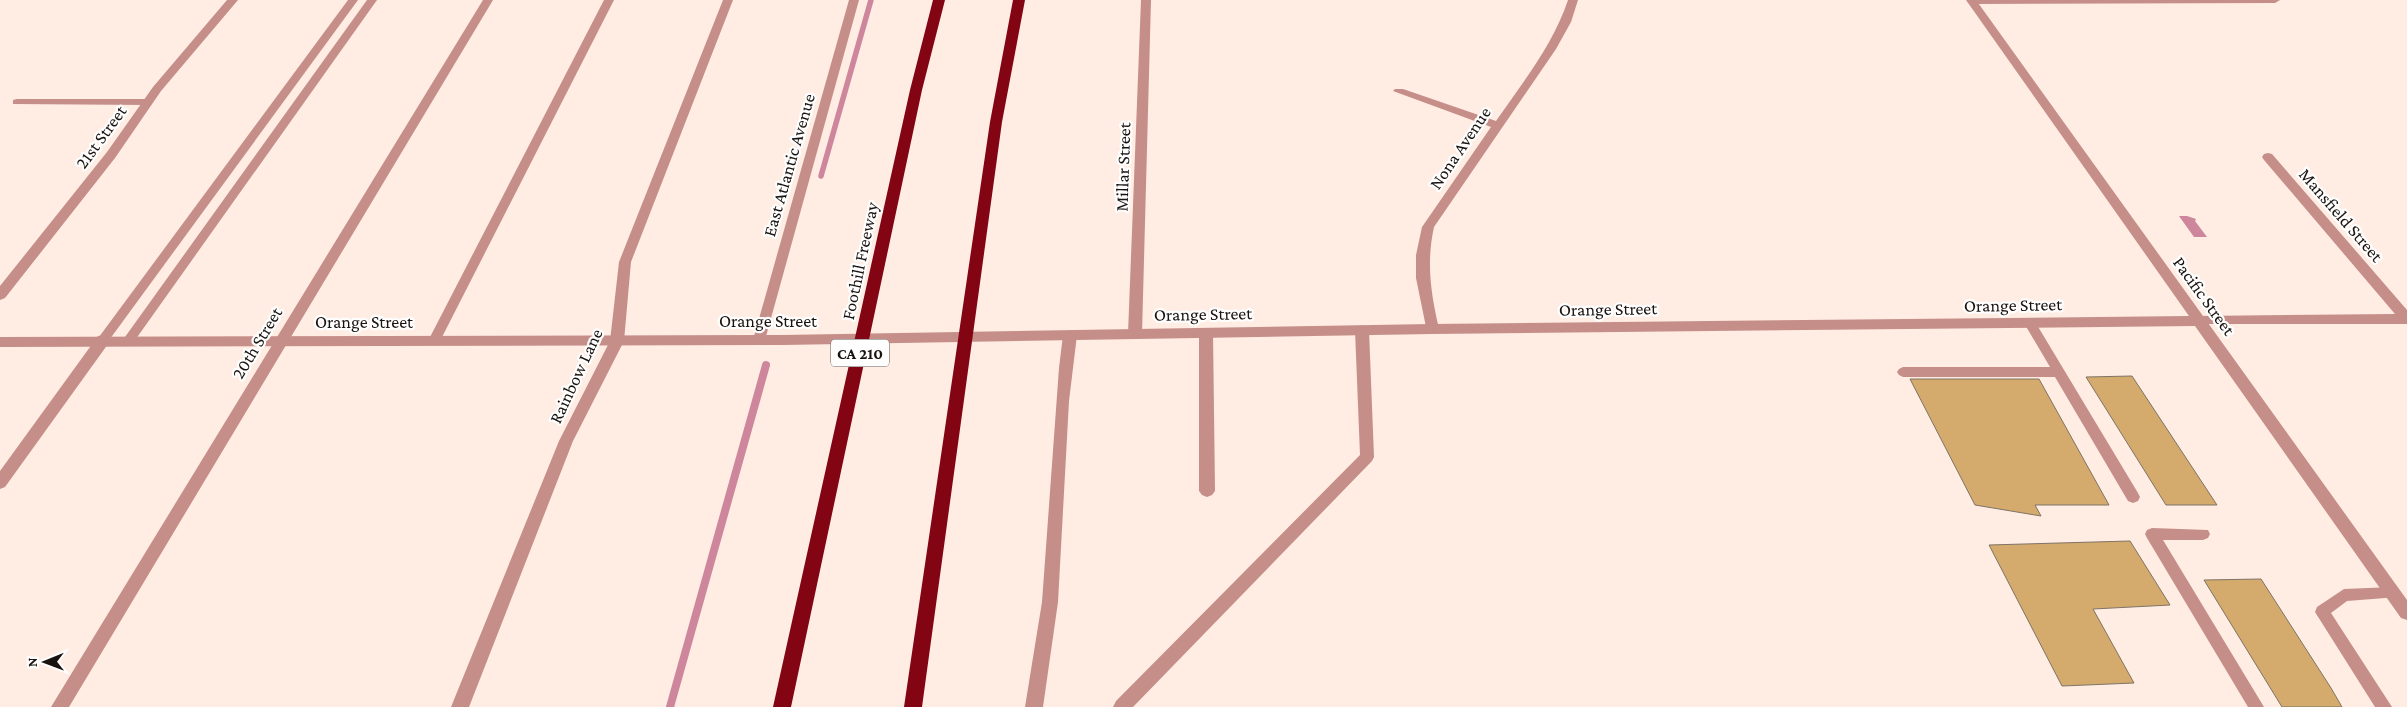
<svg xmlns="http://www.w3.org/2000/svg" width="2407" height="707" viewBox="0 0 2407 707" font-family="'Crimson Pro',serif">
<rect width="100%" height="100%" fill="#ffece2"/>
<!-- water -->
<path fill="#ce869d" d="M2179,216H2187L2196,219L2195,221L2207,237H2194Z"/>
<g fill="none" stroke-linecap="round" stroke-linejoin="round">
<!-- stream-far1 -->
<path stroke="#ce869d" stroke-width="5.5" d="M821,176L871,0"/>
<!-- stream -->
<path stroke="#ce869d" stroke-width="8" d="M670,707L766,365"/>
</g>
<!-- building -->
<g fill="#d4aa6d" stroke="#7e7466">
<path d="M2132,376L2217,505H2166L2086,377Z"/>
<path d="M1910,379H2039L2109,505H2035L2041,516L1975,505Z"/>
<path d="M2130,541L2170,605L2093,609L2134,683L2062,686L1989,545Z"/>
<path d="M2261,579L2331,688L2342,707H2282L2204,580Z"/>
</g>
<g fill="none" stroke-linecap="round" stroke-linejoin="round">
<!-- service -->
<g fill="#c68e89" fill-rule="evenodd">
<path d="M348,0H358L107,343H99L97,340L99,337Z"/>
<path d="M367,0H377L133,343H125L123,340L125,337Z"/>
<path d="M604,0H614L440,341L438,344H430L428,341Z"/>
<path d="M849,0H859L765,340L759,345L753,340Z"/>
<path d="M17,99H148L153,102L148,105L13,104V100Z"/>
<path d="M2030,319L2034,320L2138,493L2140,497L2138,501L2133,503L2128,501L2055,377H1903L1899,375L1897,372L1899,369L1903,367H2050L2024,323Z"/>
<path d="M2152,528L2208,530L2210,534L2208,538L2203,540H2163L2264,707H2248L2147,538L2145,534L2147,530Z"/>
<path d="M2393,587L2398,589L2400,593L2398,597L2347,601L2331,613L2392,707H2375L2315,612L2317,607L2344,589Z"/>
</g>
<!-- minor -->
<g fill="#c68e89" fill-rule="evenodd">
<path d="M227,0H238L161,91L115,158L5,298L0,300V286L107,152L153,87Z"/>
<path d="M483,0H493L69,707H51Z"/>
<path d="M723,0H733L631,262L624,341L573,441L469,707H451L559,441L610,341L619,262Z"/>
<path d="M1141,0H1151L1142,334L1135,339L1128,334Z"/>
<path d="M1568,0H1578L1571,22L1556,49L1434,227C1426,263 1431,294 1439,329L1437,332H1427L1416,278V255L1422,227L1491,127L1393,91L1395,89H1403L1496,121C1523,82 1553,45 1568,0Z"/>
<path d="M1967,0H2280L2275,3L1972,4L1968,3Z"/>
<path d="M2268,153L2272,154L2407,310V324H2194L2192,321L2194,318L2199,316L2395,314L2264,160L2262,157L2264,154Z"/>
<path d="M1362,325L1369,330L1374,457L1372,461L1133,707H1113L1116,701L1360,455L1355,330Z"/>
<path d="M1206,328L1213,333L1215,491L1212,495L1207,497L1202,495L1199,491V333Z"/>
<path d="M1070,330L1077,335L1069,401L1058,602L1043,707H1025L1042,602L1059,368L1063,335Z"/>
<path d="M103,335L108,336L110,340L108,344L5,487L0,489V471L98,336Z"/>
</g>
<!-- tertiary -->
<path fill="#c68e89" fill-rule="evenodd" d="M1966,0H1976L2407,600V620L2401,618L2195,326L1432,334L782,345L0,347V337L782,335L1432,324L2189,316Z"/>
<!-- motorway -->
<g fill="#830514" fill-rule="evenodd">
<path d="M933,0H945L922,90L791,707H773L910,90Z"/>
<path d="M1013,0H1025L1002,122L922,707H904L990,122Z"/>
</g>
</g>
<g text-anchor="middle" stroke-width="4.5" stroke-linejoin="round" paint-order="stroke">
<!-- shield labels -->
<rect fill="#fefefe" stroke="#5e5a57" stroke-width="1" x="831" y="339.5" width="58" height="27" rx="4"/>
<g font-size="16" font-weight="bold" fill="#19130f">
<text x="860" y="359">CA 210</text>
</g>
<!-- street labels -->
<g font-size="18" fill="#19130f" stroke="#fefefe">
<text transform="translate(101 137) rotate(-54)" y="6">21st Street</text>
<text transform="translate(1460 148) rotate(-56)" y="6">Nona Avenue</text>
<text transform="translate(789 165) rotate(-74)" y="6">East Atlantic Avenue</text>
<text transform="translate(1123 167) rotate(-88)" y="6">Millar Street</text>
<text transform="translate(2341 215) rotate(49)" y="6">Mansfield Street</text>
<text transform="translate(860 261) rotate(-78)" y="6">Foothill Freeway</text>
<text transform="translate(2204 296) rotate(54)" y="6">Pacific Street</text>
<text transform="translate(2013 305) rotate(-1)" y="6">Orange Street</text>
<text transform="translate(1608 309) rotate(-1)" y="6">Orange Street</text>
<text transform="translate(1203 314) rotate(-1)" y="6">Orange Street</text>
<text x="768" y="327">Orange Street</text>
<text x="364" y="328">Orange Street</text>
<text transform="translate(257 343) rotate(-59)" y="6">20th Street</text>
<text transform="translate(576 376) rotate(-65)" y="6">Rainbow Lane</text>
</g>
</g>
<!-- north arrow -->
<g transform="translate(45 662) rotate(269)" stroke="#fefefe" stroke-width="4" paint-order="stroke">
<path d="M0-4L9 19L0 12L-9 19Z" fill="#19130f"/>
<text y="-8" font-size="14" font-weight="bold" text-anchor="middle" fill="#19130f">N</text>
</g>
</svg>
